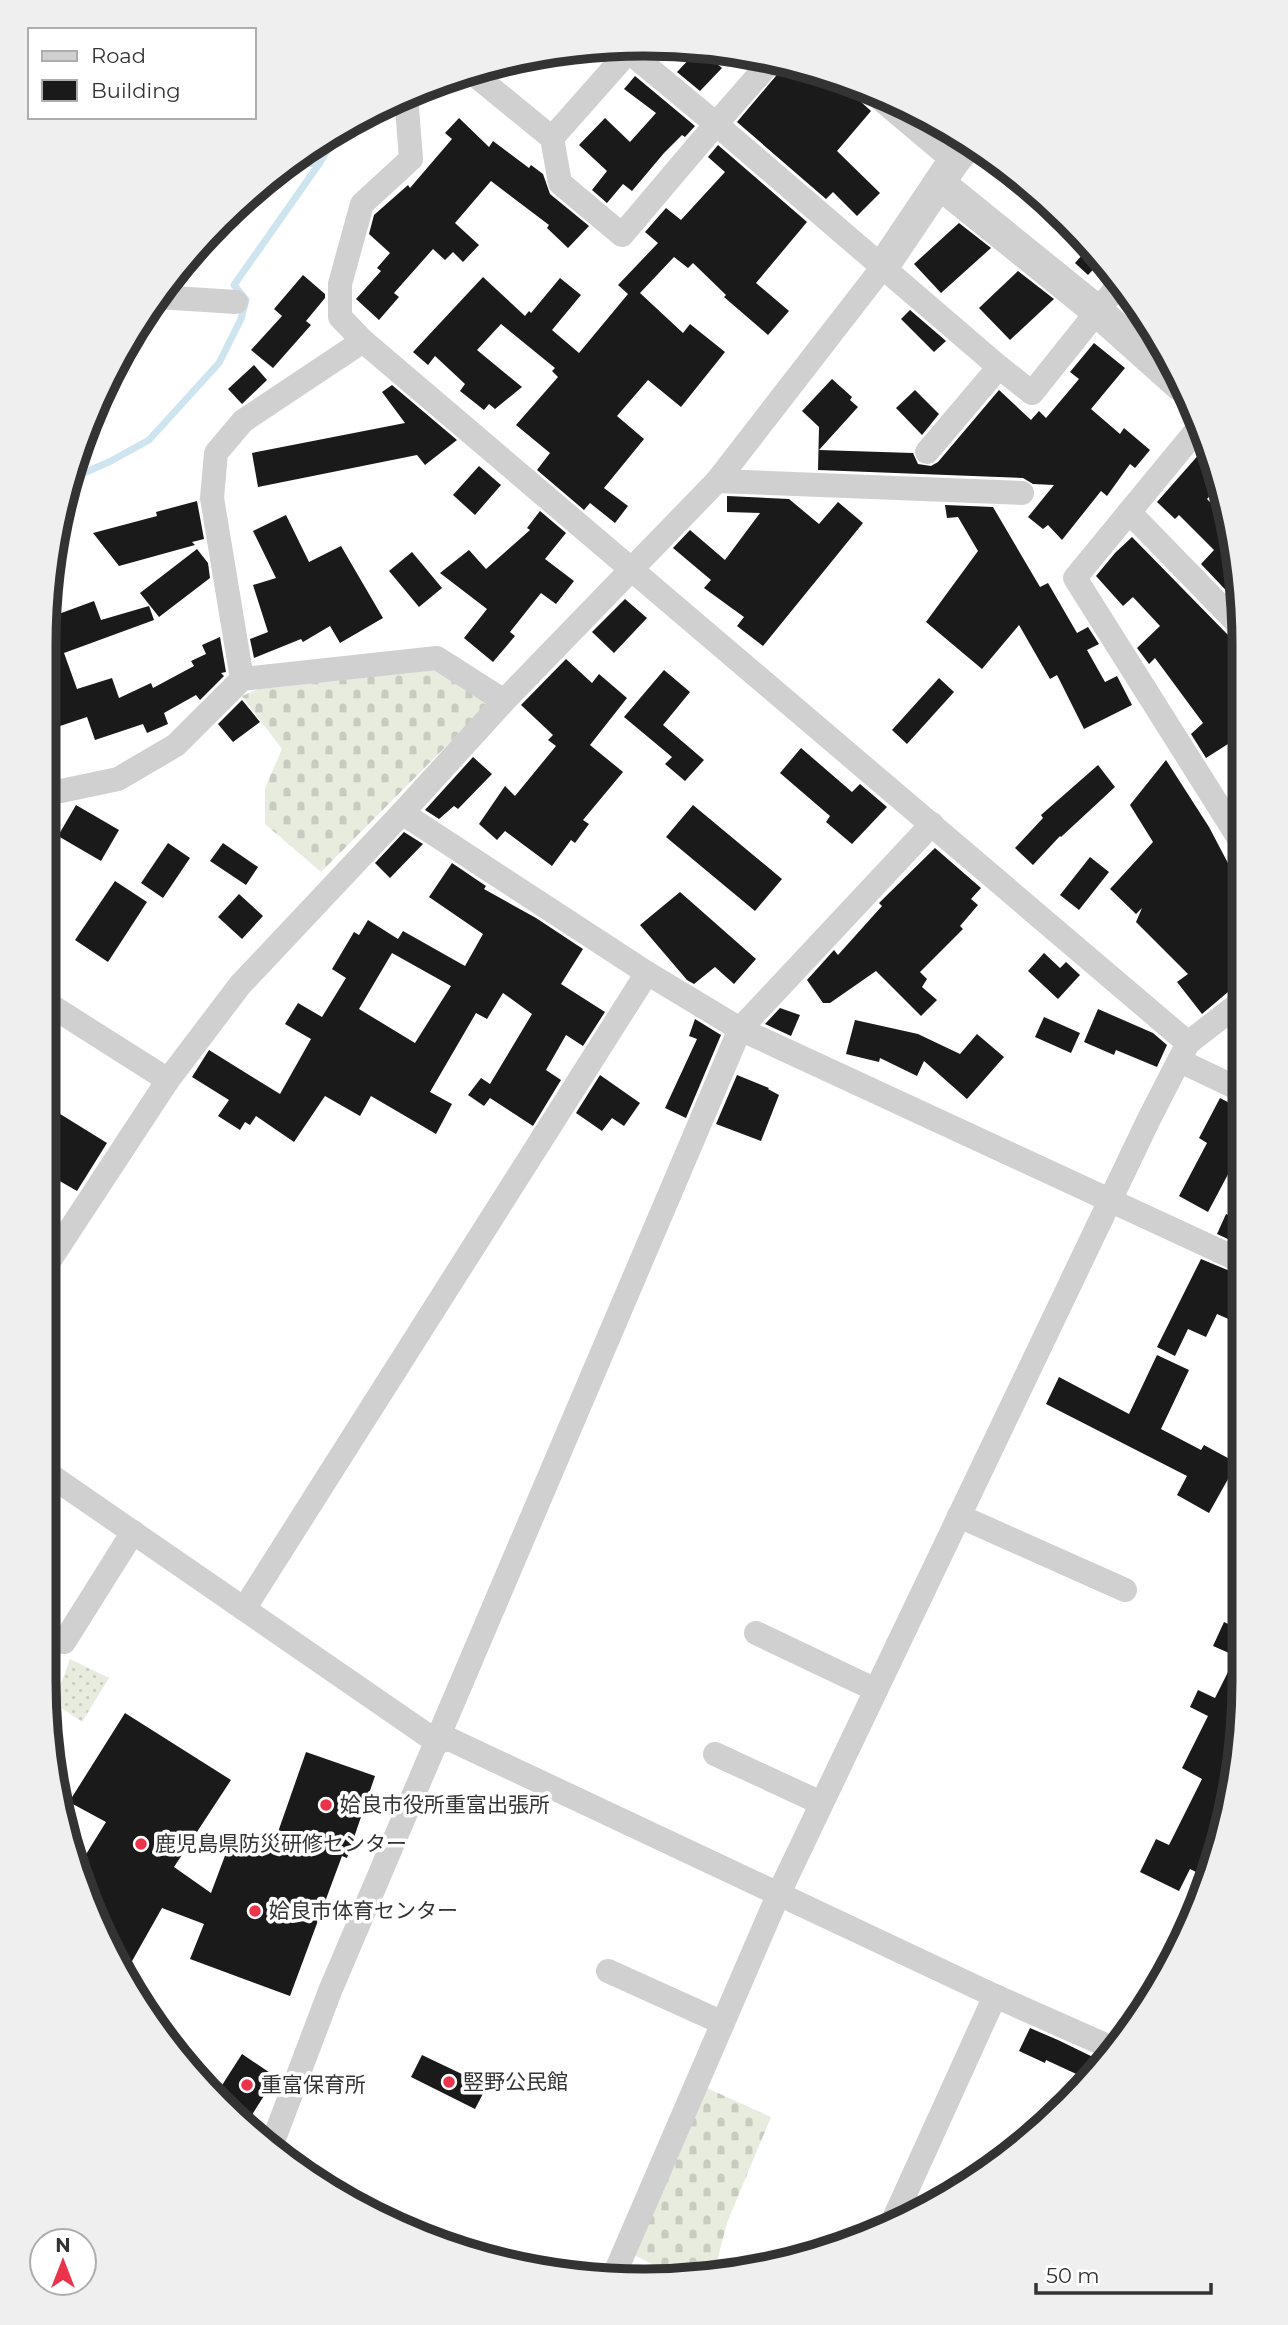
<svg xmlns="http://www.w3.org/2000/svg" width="1288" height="2325" viewBox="0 0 1288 2325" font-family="Montserrat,'Noto Sans JP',sans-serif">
<defs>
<pattern id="cemetery-stones" width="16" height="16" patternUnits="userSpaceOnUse" patternTransform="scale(1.75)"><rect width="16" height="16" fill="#e7ecdf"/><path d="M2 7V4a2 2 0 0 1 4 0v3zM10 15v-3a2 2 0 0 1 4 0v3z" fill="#c7cbc0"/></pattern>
<pattern id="park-dots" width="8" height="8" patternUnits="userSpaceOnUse" patternTransform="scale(1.75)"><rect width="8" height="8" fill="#e7ecdf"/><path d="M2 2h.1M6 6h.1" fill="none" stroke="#c7cbc0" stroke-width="1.8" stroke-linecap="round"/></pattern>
</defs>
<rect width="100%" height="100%" fill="#fff"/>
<!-- cemetery -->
<g fill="url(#cemetery-stones)">
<path d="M435,670L489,703L321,872L265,824V788L282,749L242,696L258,689Z"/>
<path d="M700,2085L771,2117L727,2223L714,2273L684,2280L632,2254Z"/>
</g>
<!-- park -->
<path fill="url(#park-dots)" d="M70,1659L109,1678L82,1722L54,1703Z"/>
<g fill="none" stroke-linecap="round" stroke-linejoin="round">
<!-- stream -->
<g stroke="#cee4ef" stroke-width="7">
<path d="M319,164L340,130"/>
<path d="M70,479L109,462L149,440L219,363L241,319L246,300L234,285L319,164L288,162"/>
</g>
</g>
<!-- building -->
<g fill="#1a1a1a" fill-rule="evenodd">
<path d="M706,48L730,51L717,64L722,68L700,91L677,72L693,55L696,59Z"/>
<path d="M786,64L838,76L856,91L860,101L871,111L837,151L880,193L857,216L833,192L826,199L737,122Z"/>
<path d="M635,76L695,126L685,137L682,135L664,153L632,191L623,184L607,203L592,190L607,171L579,145L605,118L630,142L656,113L624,89Z"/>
<path d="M459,118L489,147L493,141L529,168L531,165L543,174L550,194L589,226L568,248L547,228L549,225L491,181L455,223L479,245L463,262L453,252L445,260L433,249L394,293L399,297L379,320L356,299L381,271L377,268L390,253L369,234L374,215L408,185L410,188L452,139L445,133Z"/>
<path d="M718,145L807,222L756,283L789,311L768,335L724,297L726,295L693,263L688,268L674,257L640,293L683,333L690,324L725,352L681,407L648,380L617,416L644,439L604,488L628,506L615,523L590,503L584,510L537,470L550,453L516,425L558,377L552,371L555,368L501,324L477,350L522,387L495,409L489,404L484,410L460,391L465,384L435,356L428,365L413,352L483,277L525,316L529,311L531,313L560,278L581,295L552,330L579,353L628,294L618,285L658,243L645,232L666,208L681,220L725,172L708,157Z"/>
<path d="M959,223L991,248L941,293L914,264Z"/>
<path d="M1090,246L1102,260L1088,275L1075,263Z"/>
<path d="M1018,271L1054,299L1010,340L979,308Z"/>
<path d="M303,275L325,294V298L306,321L311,325L273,368L251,350L282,316L274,309Z"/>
<path d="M910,310L946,341L934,352L901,319Z"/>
<path d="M1094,343L1125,368L1091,409L1120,434L1124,428L1150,450L1135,468L1130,464L1107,496L1101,491L1062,540L1048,525L1043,529L1028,517L1054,485L1033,484L1023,478L818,470L819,427L802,411L832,379L852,397L850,400L858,407L819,450L913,453L918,464L931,466L938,462L999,390L1031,420L1039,411L1046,418L1079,379L1070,372Z"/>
<path d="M254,365L267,380L242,404L228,389Z"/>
<path d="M392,385L457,440L425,465L417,455L258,487L252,453L405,423L382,392Z"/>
<path d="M915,390L939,414L922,435L896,408Z"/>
<path d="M1209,443L1220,484L1207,499L1229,521L1239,566V604L1201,564L1214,550L1179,515L1175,519L1157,502Z"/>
<path d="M479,466L501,485L475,515L453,495Z"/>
<path d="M727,496L789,499L819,524L838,502L863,523L763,646L737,626L744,617L704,588L711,580L673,548L690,530L725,560L760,513L727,512Z"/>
<path d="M197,501L204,539L192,542L195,545L119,566L93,533L157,516L156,512Z"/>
<path d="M945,505L993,507L1040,587L1048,583L1077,633L1088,627L1099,644L1087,650L1105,682L1117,676L1132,705L1084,729L1057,675L1050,679L1019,625L982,669L926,622L978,551L958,517L947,518Z"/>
<path d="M540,511L566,533L545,559L574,581L556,604L541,593L510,632L515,636L493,662L464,638L487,609L440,573L469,550L486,569L530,530L527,528Z"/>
<path d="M286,515L309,562L341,546L383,618L340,643L330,626L303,642L301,639L254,658L250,639L268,632L253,585L276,578L253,531Z"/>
<path d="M1132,537L1228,635L1239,639L1240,765L1228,744L1206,758L1191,734L1203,723L1155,658L1149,664L1137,648L1160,626L1133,597L1123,606L1096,576L1115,553Z"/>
<path d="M197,549L208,563L210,578L159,617L140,593Z"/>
<path d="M412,552L442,588L419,607L389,571Z"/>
<path d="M625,599L647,618L614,653L592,632Z"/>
<path d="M94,601L101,620L149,606L154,620L64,653L77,689L112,678L119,698L151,683L153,688L194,666L191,661L206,654L202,645L220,637L226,672L221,673L224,676L200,700L196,695L164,713L168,724L147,733L143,724L95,740L87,717L45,731V606H48L53,621L58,619L56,615Z"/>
<path d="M566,659L592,683L599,674L627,698L590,745L623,772L583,820L589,824L575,843L571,840L552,866L505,831L497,840L479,824L505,786L515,796L556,746L548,740L553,735L521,705Z"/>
<path d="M664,670L690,692L663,725L704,760L685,781L665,764L672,757L624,717Z"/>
<path d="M939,678L954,692L907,744L892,730Z"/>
<path d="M242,700L260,722L233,742L218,724Z"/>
<path d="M801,748L852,792L860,784L887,807L852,844L826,822L830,816L780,773Z"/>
<path d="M473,757L492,774L458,809L454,806L439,819L425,810Z"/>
<path d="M1166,760L1209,827L1240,886L1241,981L1202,1014L1177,982L1188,974L1136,922L1142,908L1136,914L1110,889L1153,842L1130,805Z"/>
<path d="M1098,765L1115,787L1061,837L1060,836L1033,865L1015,848L1043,818L1041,815Z"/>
<path d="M76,805L119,830L101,861L58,836Z"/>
<path d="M693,805L782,879L755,911L666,837Z"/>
<path d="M404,832L423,844L390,878L375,863Z"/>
<path d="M168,843L190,858L163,898L141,883Z"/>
<path d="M223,843L258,867L246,885L210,861Z"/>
<path d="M935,848L981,888L971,899L978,905L960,926L963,929L920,972L927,979L922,987L937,1000L921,1016L876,971L830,1003H823L807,980L834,950L838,955L882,906L879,903Z"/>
<path d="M1090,857L1109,872L1079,910L1060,895Z"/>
<path d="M452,863L486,886L484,889L536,918L583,949L561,984L605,1012L583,1046L566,1035L546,1070L561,1080L533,1126L490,1098L484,1106L468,1095L481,1078L490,1084L532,1014L503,993L487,1019L476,1013L430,1092L452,1104L436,1134L371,1096L360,1116L325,1096L294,1142L256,1116L250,1125L245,1122L240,1130L218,1116L229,1100L192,1077L209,1050L280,1094L311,1039L285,1024L298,1003L322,1017L346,978L332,969L354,932L359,935L368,920L398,939L403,931L465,966L483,934L429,897ZM392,953L451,986L415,1043L359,1009Z"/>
<path d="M115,881L147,902L108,962L75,940Z"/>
<path d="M680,892L756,959L734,984L715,967L694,984L687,980L640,925Z"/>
<path d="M239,894L263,916L242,939L218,917Z"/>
<path d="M1044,953L1060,968L1066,962L1080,975L1058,999L1028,971Z"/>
<path d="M780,1008L800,1015L791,1036L765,1024Z"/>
<path d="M1098,1009L1153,1033L1167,1045L1157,1067L1116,1050L1114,1055L1084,1042Z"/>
<path d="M1044,1017L1080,1033L1071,1053L1035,1037Z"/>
<path d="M695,1019L721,1035L686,1118L665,1108L697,1039L689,1036Z"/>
<path d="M855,1020L918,1034L960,1054L977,1034L1004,1057L967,1099L924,1061L917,1076L880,1058L879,1062L846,1054Z"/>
<path d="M600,1075L640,1103L624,1126L612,1118L602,1131L576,1113Z"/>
<path d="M737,1075L769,1088L768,1089L779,1095L761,1141L716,1124Z"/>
<path d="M1220,1098L1241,1109V1166L1234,1163L1208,1212L1179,1196L1207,1143L1199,1138Z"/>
<path d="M44,1104L107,1143L77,1191L44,1172Z"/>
<path d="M1226,1214L1241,1221V1245L1217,1234Z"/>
<path d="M1201,1259L1242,1276V1325L1217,1314L1206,1337L1188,1329L1175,1356L1157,1347Z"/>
<path d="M1157,1355L1189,1370L1161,1429L1201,1450L1204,1445L1237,1463L1209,1513L1177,1495L1187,1476L1046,1404L1059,1377L1129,1414Z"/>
<path d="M1224,1622L1243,1631V1720L1233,1770L1217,1800L1226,1804L1213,1874L1210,1879L1190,1869L1179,1891L1140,1872L1156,1839L1169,1845L1202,1779L1182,1768L1208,1716L1190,1707L1198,1690L1215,1698L1236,1656L1213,1646Z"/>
<path d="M125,1713L231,1780L174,1867L211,1893L232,1837L271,1852L306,1752L375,1776L347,1858L342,1856L290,1996L190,1959L204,1924L162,1908L127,1970L75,1872L106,1822L69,1802Z"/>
<path d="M1030,2028L1058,2040L1099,2060L1085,2078L1046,2060L1045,2063L1019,2051Z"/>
<path d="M242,2054L276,2077L248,2121L217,2093Z"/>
<path d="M422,2055L487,2086L475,2109L411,2077Z"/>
</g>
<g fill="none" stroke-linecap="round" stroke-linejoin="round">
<!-- minor -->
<g stroke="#d0d0d0" stroke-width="24">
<path d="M772,60L716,124L999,367L927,452"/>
<path d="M470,71L552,138L560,183L622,235L716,124L622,46"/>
<path d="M870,90L954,161"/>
<path d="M406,95L411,159L362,204L340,284V317L363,341L1188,1043"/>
<path d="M552,138L628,52"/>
<path d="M158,297L236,302"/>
<path d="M999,367L1032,393L1120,283"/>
<path d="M1200,426L1075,578L1240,840"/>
<path d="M717,481L1022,493"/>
<path d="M1129,512L1239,625"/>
<path d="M242,679L212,498L216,453L243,421L363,341"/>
<path d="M45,790L61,791L118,779L176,745L242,679L437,658L504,701"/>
<path d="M402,813L647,973L740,1029L1241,1261"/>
<path d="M45,1002L168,1080"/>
<path d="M1180,1061L1241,1090"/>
<path d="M44,1269L168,1080L240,985L402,813L504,701L717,481L882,268"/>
<path d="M44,1471L437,1742L449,1739L995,1996L1110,2047"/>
<path d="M959,1516L1125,1590"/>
<path d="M244,1609L647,973"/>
<path d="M44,1629L64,1642L133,1532"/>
<path d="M756,1633L876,1690"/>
<path d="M715,1754L821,1803"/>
<path d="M608,1971L723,2023"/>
<path d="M272,2144L330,1991L740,1029L932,824"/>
<path d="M891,2225L995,1996"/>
<path d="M615,2273L779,1893L1149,1119L1188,1043L1241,1002"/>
</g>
<!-- tertiary -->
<g stroke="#d0d0d0" stroke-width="32">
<path d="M939,183L1096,310L1180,385"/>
<path d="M882,268L954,161L969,143"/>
</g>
</g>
<!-- markers -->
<g fill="#eb344c" stroke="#fff" stroke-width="2.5">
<circle cx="326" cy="1805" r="7"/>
<circle cx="141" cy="1844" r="7"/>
<circle cx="255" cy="1911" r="7"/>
<circle cx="449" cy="2082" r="7"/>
<circle cx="247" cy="2085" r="7"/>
</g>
<g text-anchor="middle" stroke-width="7" stroke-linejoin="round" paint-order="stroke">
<!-- poi labels -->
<g font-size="21" fill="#333" stroke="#fff" text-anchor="start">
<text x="340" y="1812">姶良市役所重富出張所</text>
<text x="155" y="1851">鹿児島県防災研修センター</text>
<text x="269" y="1918">姶良市体育センター</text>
<text x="463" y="2089">竪野公民館</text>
<text x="261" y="2092">重富保育所</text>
</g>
</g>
<!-- crop -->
<path d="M0 0H1288V2325H0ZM644 56H644A588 588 0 0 1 1232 644V1681A588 588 0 0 1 644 2269H644A588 588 0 0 1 56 1681V644A588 588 0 0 1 644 56Z" fill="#efefef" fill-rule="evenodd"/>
<path fill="none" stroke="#333" stroke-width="9" d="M644 56H644A588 588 0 0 1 1232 644V1681A588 588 0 0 1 644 2269H644A588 588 0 0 1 56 1681V644A588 588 0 0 1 644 56Z"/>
<!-- legend -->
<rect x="28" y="28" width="228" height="91" fill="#ffffff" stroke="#adadad" stroke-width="2"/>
<rect x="42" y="51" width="35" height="10" fill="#d0d0d0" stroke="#adadad" stroke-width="2"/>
<text x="91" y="63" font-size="21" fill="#333333">Road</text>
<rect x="42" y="80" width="35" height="21" fill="#1a1a1a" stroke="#adadad" stroke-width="2"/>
<text x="91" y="98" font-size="21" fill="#333333">Building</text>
<!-- north arrow -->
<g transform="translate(63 2262)"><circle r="33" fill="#ffffff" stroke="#adadad" stroke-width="2"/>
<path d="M0-5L12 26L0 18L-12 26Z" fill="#eb344c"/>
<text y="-10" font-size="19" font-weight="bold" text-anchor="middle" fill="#333333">N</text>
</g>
<!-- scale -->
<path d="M1036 2283v10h175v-10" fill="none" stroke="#333333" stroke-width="3.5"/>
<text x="1046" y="2283" font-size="21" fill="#333333" stroke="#ffffff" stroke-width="5" paint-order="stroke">50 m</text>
</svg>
